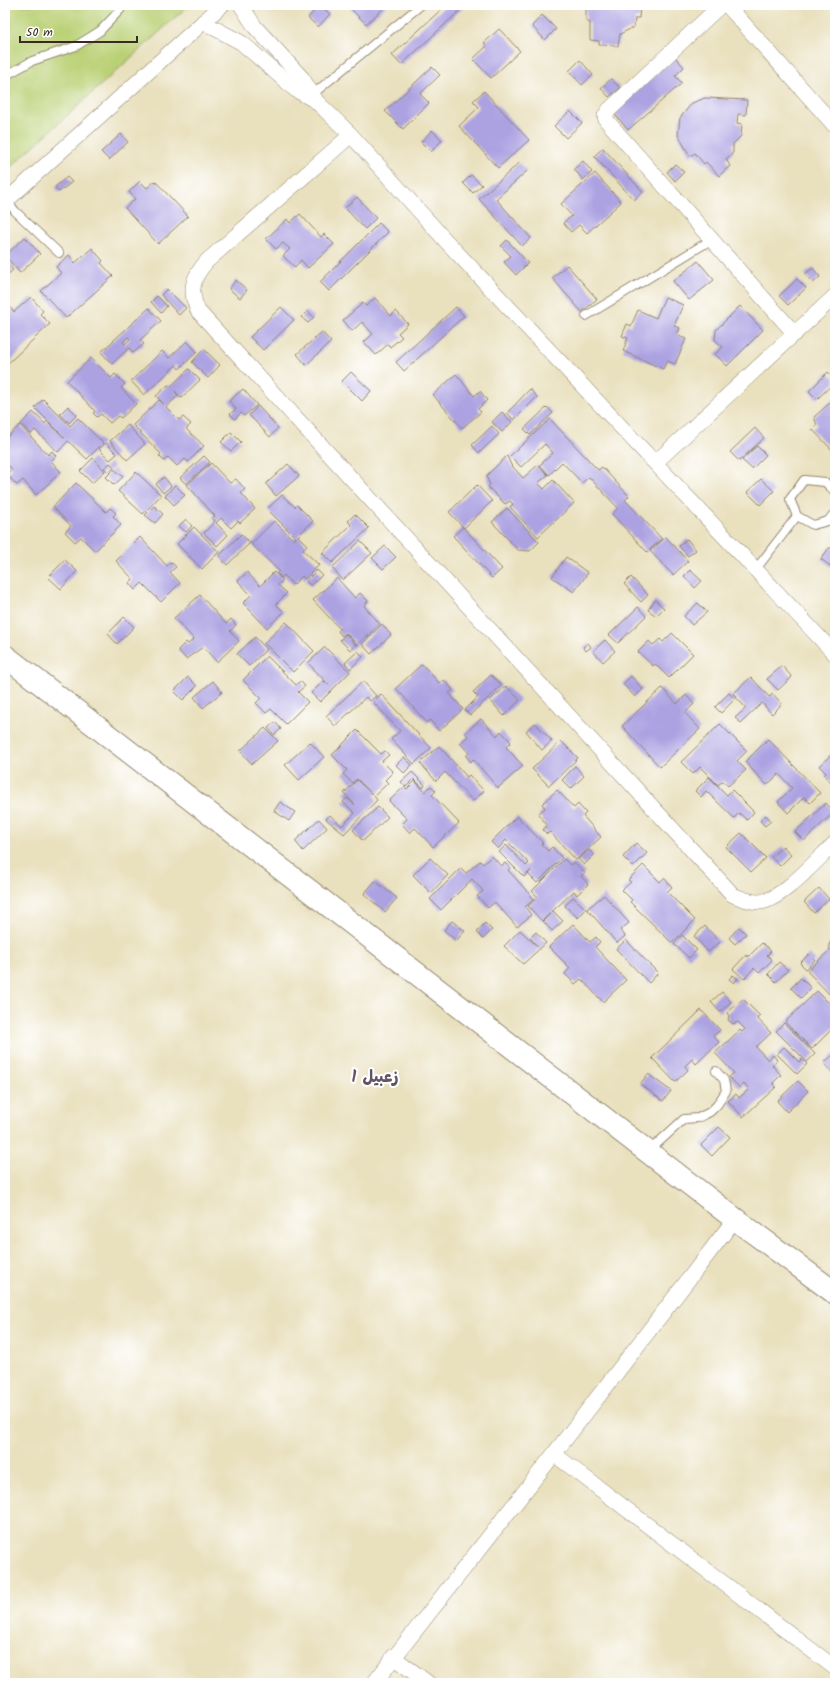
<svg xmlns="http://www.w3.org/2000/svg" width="840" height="1688" viewBox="0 0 840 1688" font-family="Kalam,'Playpen Sans Arabic',sans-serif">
<rect width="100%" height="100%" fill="#fff"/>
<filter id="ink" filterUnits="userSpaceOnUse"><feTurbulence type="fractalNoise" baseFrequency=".025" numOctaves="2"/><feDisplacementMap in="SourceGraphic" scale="8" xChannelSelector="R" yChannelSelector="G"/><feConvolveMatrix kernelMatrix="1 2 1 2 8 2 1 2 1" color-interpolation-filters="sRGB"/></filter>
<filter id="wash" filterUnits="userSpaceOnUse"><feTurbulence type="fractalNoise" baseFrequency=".012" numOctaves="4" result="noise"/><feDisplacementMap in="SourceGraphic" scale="16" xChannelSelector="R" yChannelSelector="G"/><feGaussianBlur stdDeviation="0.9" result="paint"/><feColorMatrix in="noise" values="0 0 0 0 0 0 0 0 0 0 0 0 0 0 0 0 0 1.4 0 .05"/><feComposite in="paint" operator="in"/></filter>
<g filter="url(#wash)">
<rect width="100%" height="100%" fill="#e9e0bd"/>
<!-- green -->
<path fill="#bad074" stroke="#7a7d49" d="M5,5H189L5,172Z"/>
<g id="blocks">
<!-- building -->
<g fill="#aca2e2" fill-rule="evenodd">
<path d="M319,5L330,14L318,27L308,18Z"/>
<path d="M347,5H387L366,24Z"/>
<path d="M446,5H466L401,65L392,55Z"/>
<path d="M586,5H640L639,18H635L634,27L620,34L618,46L599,45V41L590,40V23L586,21Z"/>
<path d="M542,15L556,29L545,40L532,26Z"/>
<path d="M499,29L520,51L491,78L473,59L487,46L484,43Z"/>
<path d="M675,57L684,67L675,76L682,83L628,130L613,112Z"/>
<path d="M580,60L593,75L582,85L569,71Z"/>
<path d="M432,67L440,75L420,94L429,103L403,129L385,111Z"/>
<path d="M611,79L620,88L609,97L601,88Z"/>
<path d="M484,91L529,140L498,168L459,126L479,107L473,101Z"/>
<path d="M705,98L747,100L746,115L738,114L737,123L742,124L741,136L733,144V153L726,159L730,166L719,176L706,162L704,164L695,153L690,156L678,135L680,118L692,103Z"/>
<path d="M570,111L582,123L566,138L554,126Z"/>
<path d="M432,130L442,140L431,152L421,142Z"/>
<path d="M121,134L128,142L109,160L101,152Z"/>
<path d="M603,148L643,192L634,200L594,156Z"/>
<path d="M583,161L592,172L583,180L574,169Z"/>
<path d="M519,163L527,171L496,199L531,238L522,246L479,199Z"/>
<path d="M675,164L684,172L675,181L667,172Z"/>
<path d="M595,173L621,202L587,233L579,225L571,232L563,223L572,216L561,204Z"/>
<path d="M471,175L482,185L473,193L463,183Z"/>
<path d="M67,177L72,182L59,192L55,187Z"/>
<path d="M140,181L147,188L155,181L188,216L158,244L125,208L135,199L129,192Z"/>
<path d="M357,197L376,218L365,229L345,208Z"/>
<path d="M300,214L321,237L324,234L334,244L308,268L301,260L295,267L283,256L290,249L283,243L276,249L266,239L287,219L290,223Z"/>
<path d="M379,223L388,232L329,291L320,282Z"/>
<path d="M25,237L40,254L20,273L5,256Z"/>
<path d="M507,240L528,263L516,275L504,262L511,256L501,246Z"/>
<path d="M92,248L103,261L101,263L113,276L66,318L41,291L61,273L56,267L69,255L75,263Z"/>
<path d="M5,261L13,270L5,277Z"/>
<path d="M698,261L714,280L689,300L673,281Z"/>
<path d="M567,265L597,299L582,312L552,278Z"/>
<path d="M813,268L820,277L813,283L805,274Z"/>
<path d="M797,279L806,288L788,305L779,296Z"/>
<path d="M236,280L247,290L240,298L229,289Z"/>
<path d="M167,289L186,308L179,315L161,295Z"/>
<path d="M157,296L167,306L161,313L151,302Z"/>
<path d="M31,297L43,311L40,314L50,324L5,366V311L10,307L14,312Z"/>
<path d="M665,297L683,305L674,326L680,328L677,335L686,339L675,364L667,361L663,369L623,351L628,338L622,336L627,324L631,326L638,310L656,318Z"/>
<path d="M375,298L391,316L396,311L408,324L398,333L402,337L390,347L388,344L376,355L364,342L373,334L362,322L352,331L343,320L363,303L366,306Z"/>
<path d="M740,306L763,330L727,366L715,354L723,347L715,340L716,330Z"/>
<path d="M281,307L294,320L263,350L250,337Z"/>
<path d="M456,307L464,316L404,371L396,362Z"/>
<path d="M149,308L161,321L140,340L144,344L133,353L129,348L112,364L101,352ZM128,337L130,339L125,344L123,342Z"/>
<path d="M307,311L314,317L308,323L301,317Z"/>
<path d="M322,332L331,342L306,365L297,354Z"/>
<path d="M187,341L197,352L179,369L176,365L144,395L131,381L162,351L169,358Z"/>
<path d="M204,349L220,365L208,378L192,362Z"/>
<path d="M91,358L111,378L115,374L125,384L121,388L136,404L121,418L118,416L110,423L101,414L97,417L93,413L95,411L67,381Z"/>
<path d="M189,369L200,380L181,398L175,391L178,396L166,407L179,420L183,417L191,424L186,429L204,446L188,462L185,459L177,466L168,457L164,461L159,456L161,454L133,425L159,400L164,404L156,396L168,385L170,387Z"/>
<path d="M351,372L371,391L362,401L342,381Z"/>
<path d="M828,372L835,379V382L817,399L809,391Z"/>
<path d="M456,374L474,396L480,391L487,400L478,409L481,412L462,428L433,395Z"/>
<path d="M243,389L257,405L244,416L241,413L235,419L230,414L236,409L229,401Z"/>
<path d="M530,389L537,397L514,420L507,413Z"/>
<path d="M835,398V453L812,429L817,425L814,417Z"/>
<path d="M43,399L70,426L78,418L103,443L87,459L68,441L58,452L35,430L31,434L21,424L33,412L45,424L47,421L65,438L35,408Z"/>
<path d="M68,406L77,415L69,423L60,414Z"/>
<path d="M258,406L278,428L270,437L249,415Z"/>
<path d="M547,407L553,413L530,435L524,429Z"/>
<path d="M502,412L512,422L502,432L492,422Z"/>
<path d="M550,419L598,470L602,467L629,496L625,500L662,539L647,552L612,514L618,508L589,477L582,483L562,462L549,475L540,465L553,453L545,444L521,467L510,456Z"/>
<path d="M20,425L48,455L52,451L56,456L51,461L61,472L36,495L23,480L17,485L6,474L12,469L5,462V439Z"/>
<path d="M128,425L145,444L127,460L110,441Z"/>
<path d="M492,426L499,434L479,453L472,445Z"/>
<path d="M755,428L764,438L739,461L730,452Z"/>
<path d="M231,432L241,442L231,451L221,442Z"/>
<path d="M106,443L117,454L110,460L99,449Z"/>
<path d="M757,446L766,455L752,469L742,460Z"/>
<path d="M204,456L210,462L186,484L180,478Z"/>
<path d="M507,456L511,465L523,478L538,465L548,475L538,483L544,489L553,480L574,503L538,537L510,507L513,504L510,501L505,504L488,487L490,485L486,476Z"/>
<path d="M93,458L105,471L92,483L80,471Z"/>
<path d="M110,463L114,467L108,472L104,468Z"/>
<path d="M211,463L230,483L236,479L245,489L241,493L255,509L240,523L238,521L231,528L221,518L216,523L228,535L217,546L204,533L215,521L212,518L215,516L187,485Z"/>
<path d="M288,464L299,476L276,496L266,484Z"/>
<path d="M114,469L123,477L114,485L106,477Z"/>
<path d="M136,472L161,495L143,514L118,491Z"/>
<path d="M164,477L171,486L163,493L156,484Z"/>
<path d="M761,479L774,491L760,505L747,492Z"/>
<path d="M76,483L106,512L110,508L116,513L113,516L121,525L95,551L81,537L75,542L65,532L71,526L53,507Z"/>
<path d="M175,485L185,495L174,505L165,496Z"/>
<path d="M477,485L492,501L464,528L449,512Z"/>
<path d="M282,495L295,507L297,505L313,521L298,536L307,545L303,550L319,565L305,579L302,576L293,585L284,575L281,578L277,573L279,571L251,544L274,521L294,540L296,538L267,509Z"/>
<path d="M154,506L163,514L155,523L145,515Z"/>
<path d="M507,508L539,542L530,551L518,550L492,522Z"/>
<path d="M355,514L369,528L332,563L322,553L351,525L348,521Z"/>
<path d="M186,519L192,526L186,532L179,526Z"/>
<path d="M194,527L219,552L202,569L177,544Z"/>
<path d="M463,527L502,569L492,578L453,536Z"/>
<path d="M241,534L250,543L227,565L219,556Z"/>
<path d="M140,537L167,566L171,562L176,567L170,572L180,583L161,602L142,583L135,590L129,583L133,579L116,561Z"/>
<path d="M666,537L688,561L673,575L650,551Z"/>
<path d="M687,539L696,550L688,556L679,546Z"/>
<path d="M360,541L372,553L343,580L332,568Z"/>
<path d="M385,546L396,557L383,569L372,558Z"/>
<path d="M829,548H835V570L821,559Z"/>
<path d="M566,557L588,573L574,592L552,577Z"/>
<path d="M65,560L77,571L61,589L48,577Z"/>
<path d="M317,570L322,575L311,586L306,581Z"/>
<path d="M690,570L702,581L695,588L684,576Z"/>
<path d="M247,572L260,586L274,572L283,580L278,585L287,593L276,604L284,612L267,628L243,603L251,595L238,581Z"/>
<path d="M631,577L648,595L641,602L624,584Z"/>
<path d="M337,578L355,598L360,593L368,601L364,606L380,624L357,645L346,633L342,636L338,631L340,629L313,600Z"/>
<path d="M200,595L226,624L231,619L236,625L230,631L239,641L217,662L203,647L186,659L178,650L186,642L188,644L194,639L174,618Z"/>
<path d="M655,600L664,608L656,616L648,610Z"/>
<path d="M698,603L707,612L692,625L684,616Z"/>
<path d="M638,607L646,616L618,643L609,635Z"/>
<path d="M124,617L134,627L117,644L108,634Z"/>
<path d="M286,622L314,651L293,672L264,643Z"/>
<path d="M382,624L391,635L371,654L362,644Z"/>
<path d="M672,633L693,654L669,678L655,664L653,666L638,652L649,641L653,645L660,639L663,642Z"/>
<path d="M346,634L356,645L350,650L340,640Z"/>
<path d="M255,637L267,649L249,666L237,654Z"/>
<path d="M605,640L615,651L603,662L593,651Z"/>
<path d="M588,643L591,647L586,651L583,647Z"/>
<path d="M325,647L350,672L320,702L311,693L324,681L329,685L308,663Z"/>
<path d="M358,651L363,657L350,669L345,663Z"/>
<path d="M267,656L296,685L300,681L305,686L298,692L308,702L286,724L271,709L266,713L256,703L261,698L243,680Z"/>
<path d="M422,664L439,683L444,680L453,690L449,693L463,709L439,731L430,720L427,723L396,688Z"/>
<path d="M782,666L792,677L778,690L767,679Z"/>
<path d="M491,675L502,685L470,715L465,710L478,697L473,692Z"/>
<path d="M631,676L643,689L635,697L623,684Z"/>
<path d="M188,677L197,686L183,700L174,691Z"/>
<path d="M751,677L769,697L773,694L782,704L772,714L762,703L741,723L735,718L746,708L733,694Z"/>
<path d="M213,681L222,692L203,708L194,697Z"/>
<path d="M363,681L376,696L370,701L366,697L335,726L326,716Z"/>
<path d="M506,686L520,700L504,716L490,700Z"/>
<path d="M662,688L677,704L686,695L694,704L685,713L700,729L660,767L622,726Z"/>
<path d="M729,693L735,699L721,713L715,707Z"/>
<path d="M381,694L431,748L414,764L391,739L400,731L373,702Z"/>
<path d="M481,719L497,736L501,731L511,742L506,747L523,766L498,788L473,759L471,762L466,756L469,753L460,743L468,736L465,733Z"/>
<path d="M275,722L281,729L274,735L268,728Z"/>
<path d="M535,723L552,741L542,750L526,731Z"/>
<path d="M720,724L747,751L737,761L746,770L728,786L723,781L718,785L700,767L693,774L681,762Z"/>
<path d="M265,728L278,741L252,764L240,751Z"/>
<path d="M357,730L381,754L385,751L389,755L382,761L393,772L385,780L388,783L374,796L377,800L344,834L326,819L330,815L342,826L355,813L343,802L347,798L355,805L344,793L357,780L372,794L357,779L352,783L343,774L347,770L332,755Z"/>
<path d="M768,739L820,793L810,803L804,797L788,813L778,802L792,788L779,774L767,785L745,762Z"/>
<path d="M561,741L578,758L549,786L532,769Z"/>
<path d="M310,742L324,757L299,780L285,765Z"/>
<path d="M439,746L467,777L469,775L484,791L473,801L445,772L436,781L420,763Z"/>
<path d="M835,751V787L824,775L826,773L819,766Z"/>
<path d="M404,757L412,765L404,773L396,765Z"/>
<path d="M575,766L584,776L571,789L562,780Z"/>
<path d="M412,772L425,785L423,788L414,779L406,787L401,782Z"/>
<path d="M709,777L727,795L732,790L754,812L747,820L739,813L734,818L706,791L701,797L695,791Z"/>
<path d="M415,781L425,792L431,786L436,791L432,795L459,823L433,847L415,828L410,833L402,824L407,819L389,801L404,787L407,789Z"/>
<path d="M557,790L574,808L578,804L586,813L583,816L601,837L576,860L550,832L547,834L543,830L547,825L538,814L545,808L542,804Z"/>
<path d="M280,802L295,812L289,821L274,811Z"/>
<path d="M826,803L834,812L804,841L795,832Z"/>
<path d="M378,807L388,817L363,841L353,830Z"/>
<path d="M766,815L771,821L765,826L760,821Z"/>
<path d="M517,816L543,843L541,844L548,851L552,847L562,858L537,883L528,874L531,870L524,877L499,852L506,845L526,866L529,863L506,840L498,849L491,842Z"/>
<path d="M319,819L327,828L303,851L295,841Z"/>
<path d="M741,833L766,858L751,872L726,847Z"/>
<path d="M636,843L647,853L633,867L623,857Z"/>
<path d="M783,846L791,855L780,866L771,857Z"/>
<path d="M589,850L594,855L584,865L578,859Z"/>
<path d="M492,856L501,866L505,863L510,868L508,870L534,899L525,907L531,915L517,927L495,902L488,908L477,896L483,891L472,879L441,910L430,899L461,868L466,873L480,861L483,864Z"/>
<path d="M430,858L448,875L431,893L413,875Z"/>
<path d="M564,859L570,865L574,862L585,873L581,876L588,884L577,895L574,891L542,921L528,906L538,897L532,891Z"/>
<path d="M643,865L660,882L664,878L672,887L667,892L695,920L672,943L630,902L632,900L622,890L631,882L628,880Z"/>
<path d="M375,881L397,898L385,912L364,894Z"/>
<path d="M819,888L829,899L814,913L804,902Z"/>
<path d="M604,895L629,923L620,930L625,936L617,943L587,909Z"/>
<path d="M573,897L586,909L578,918L565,906Z"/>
<path d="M553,911L563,921L552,931L543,921Z"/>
<path d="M452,921L465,931L456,941L444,930Z"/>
<path d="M485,923L492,930L483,939L477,932Z"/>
<path d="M573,924L590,942L596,937L600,942L595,947L626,980L603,1002L581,979L575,984L565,974L570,968L549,947Z"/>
<path d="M705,926L720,942L708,952L694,936Z"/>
<path d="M739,927L746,934L735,944L729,938Z"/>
<path d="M520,930L538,947L530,938L536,932L546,943L523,964L504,946Z"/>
<path d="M682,935L697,950L689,958L674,944Z"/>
<path d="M835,938V1000L807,971L830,950L829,944Z"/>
<path d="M626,940L658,973L649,983L616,949Z"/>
<path d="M762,943L771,951L767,955L772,960L759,973L754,968L744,979L733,969L746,955L748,957Z"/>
<path d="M809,954L815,960L806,969L800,963Z"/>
<path d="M779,962L788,970L776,982L768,974Z"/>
<path d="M733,975L738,979L734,983L729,979Z"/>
<path d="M801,978L811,988L801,998L791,988Z"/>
<path d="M817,991L835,1009V1026L812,1049L785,1022Z"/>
<path d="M722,992L731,1002L720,1012L711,1002Z"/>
<path d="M743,999L760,1016L757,1018L771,1033L756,1047L768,1060L773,1055L777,1060L772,1065L781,1075L773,1083L776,1087L743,1117L728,1101L736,1094L739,1098L749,1089L744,1084L740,1088L729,1077L734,1073L715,1053L740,1030L742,1032L745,1029L738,1022L733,1024L728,1020L729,1016L727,1013Z"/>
<path d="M701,1010L720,1030L713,1036L719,1042L696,1064L692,1059L685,1066L688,1070L675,1082L652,1058Z"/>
<path d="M784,1023L815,1054L807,1062L776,1031Z"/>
<path d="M784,1047L799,1062L802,1059L807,1064L797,1074L777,1054Z"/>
<path d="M835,1053V1075L824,1063Z"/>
<path d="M648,1074L671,1091L663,1101L640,1084Z"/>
<path d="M798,1081L808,1091L787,1112L777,1101Z"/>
<path d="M719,1127L730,1137L712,1156L701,1145Z"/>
</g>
</g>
</g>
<g filter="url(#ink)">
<use href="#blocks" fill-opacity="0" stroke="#92856e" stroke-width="1"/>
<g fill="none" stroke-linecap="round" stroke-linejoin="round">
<!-- lane casing -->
<g stroke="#92856e" stroke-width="10">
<g id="lane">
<path d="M5,76L32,61L76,46L100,31L120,10L123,5"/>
<path d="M313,94L421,5"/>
<path d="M7,200L15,211L59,253"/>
<path d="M586,316L711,240"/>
<path d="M835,492L825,482L804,480L790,499L797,516L813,525L828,521L835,512"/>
<path d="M756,569L797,516"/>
<path d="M649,1151L684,1119L698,1118L710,1112L717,1105L726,1091L724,1080L716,1071"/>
</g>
</g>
<!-- street casing -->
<g stroke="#92856e" stroke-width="16">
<g id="street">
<path d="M241,5L255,27L302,78L317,102L351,135L446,241L835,654"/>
<path d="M721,5L609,110L605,116L606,120L795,334"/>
<path d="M727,5L835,126"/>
<path d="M203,22L242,43L296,90L316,101"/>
<path d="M351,135L207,261C192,278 189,290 198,311L733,895C742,899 750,902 760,902C782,900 818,858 835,843"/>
<path d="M5,202L222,5"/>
<path d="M656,462L835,296"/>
<path d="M554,1454L835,1668"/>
<path d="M393,1657L428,1683"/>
<path d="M374,1683L554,1454L735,1219"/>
</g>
</g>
<!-- secondary casing -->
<g stroke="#92856e" stroke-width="24">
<path id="secondary" d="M5,656L735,1219L835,1293"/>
</g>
<!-- lane -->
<use href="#lane" stroke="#fff" stroke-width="8"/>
<!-- street -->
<use href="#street" stroke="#fff" stroke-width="15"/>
<!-- secondary -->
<use href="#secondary" stroke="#fff" stroke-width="22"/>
</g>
</g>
<g text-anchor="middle" stroke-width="4" stroke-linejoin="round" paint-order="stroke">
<!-- district labels -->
<g font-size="16" font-weight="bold" fill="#635463" stroke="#fff">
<text x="375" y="1082">زعبيل 1</text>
</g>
</g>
<!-- margin -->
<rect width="840" height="1688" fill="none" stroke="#fff" stroke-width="20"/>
<!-- scale -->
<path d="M20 36v6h117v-6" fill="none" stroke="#3b2a1e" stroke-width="2"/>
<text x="26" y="36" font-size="12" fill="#3b2a1e" stroke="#ffffff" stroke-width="3" paint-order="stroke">50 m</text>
</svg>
